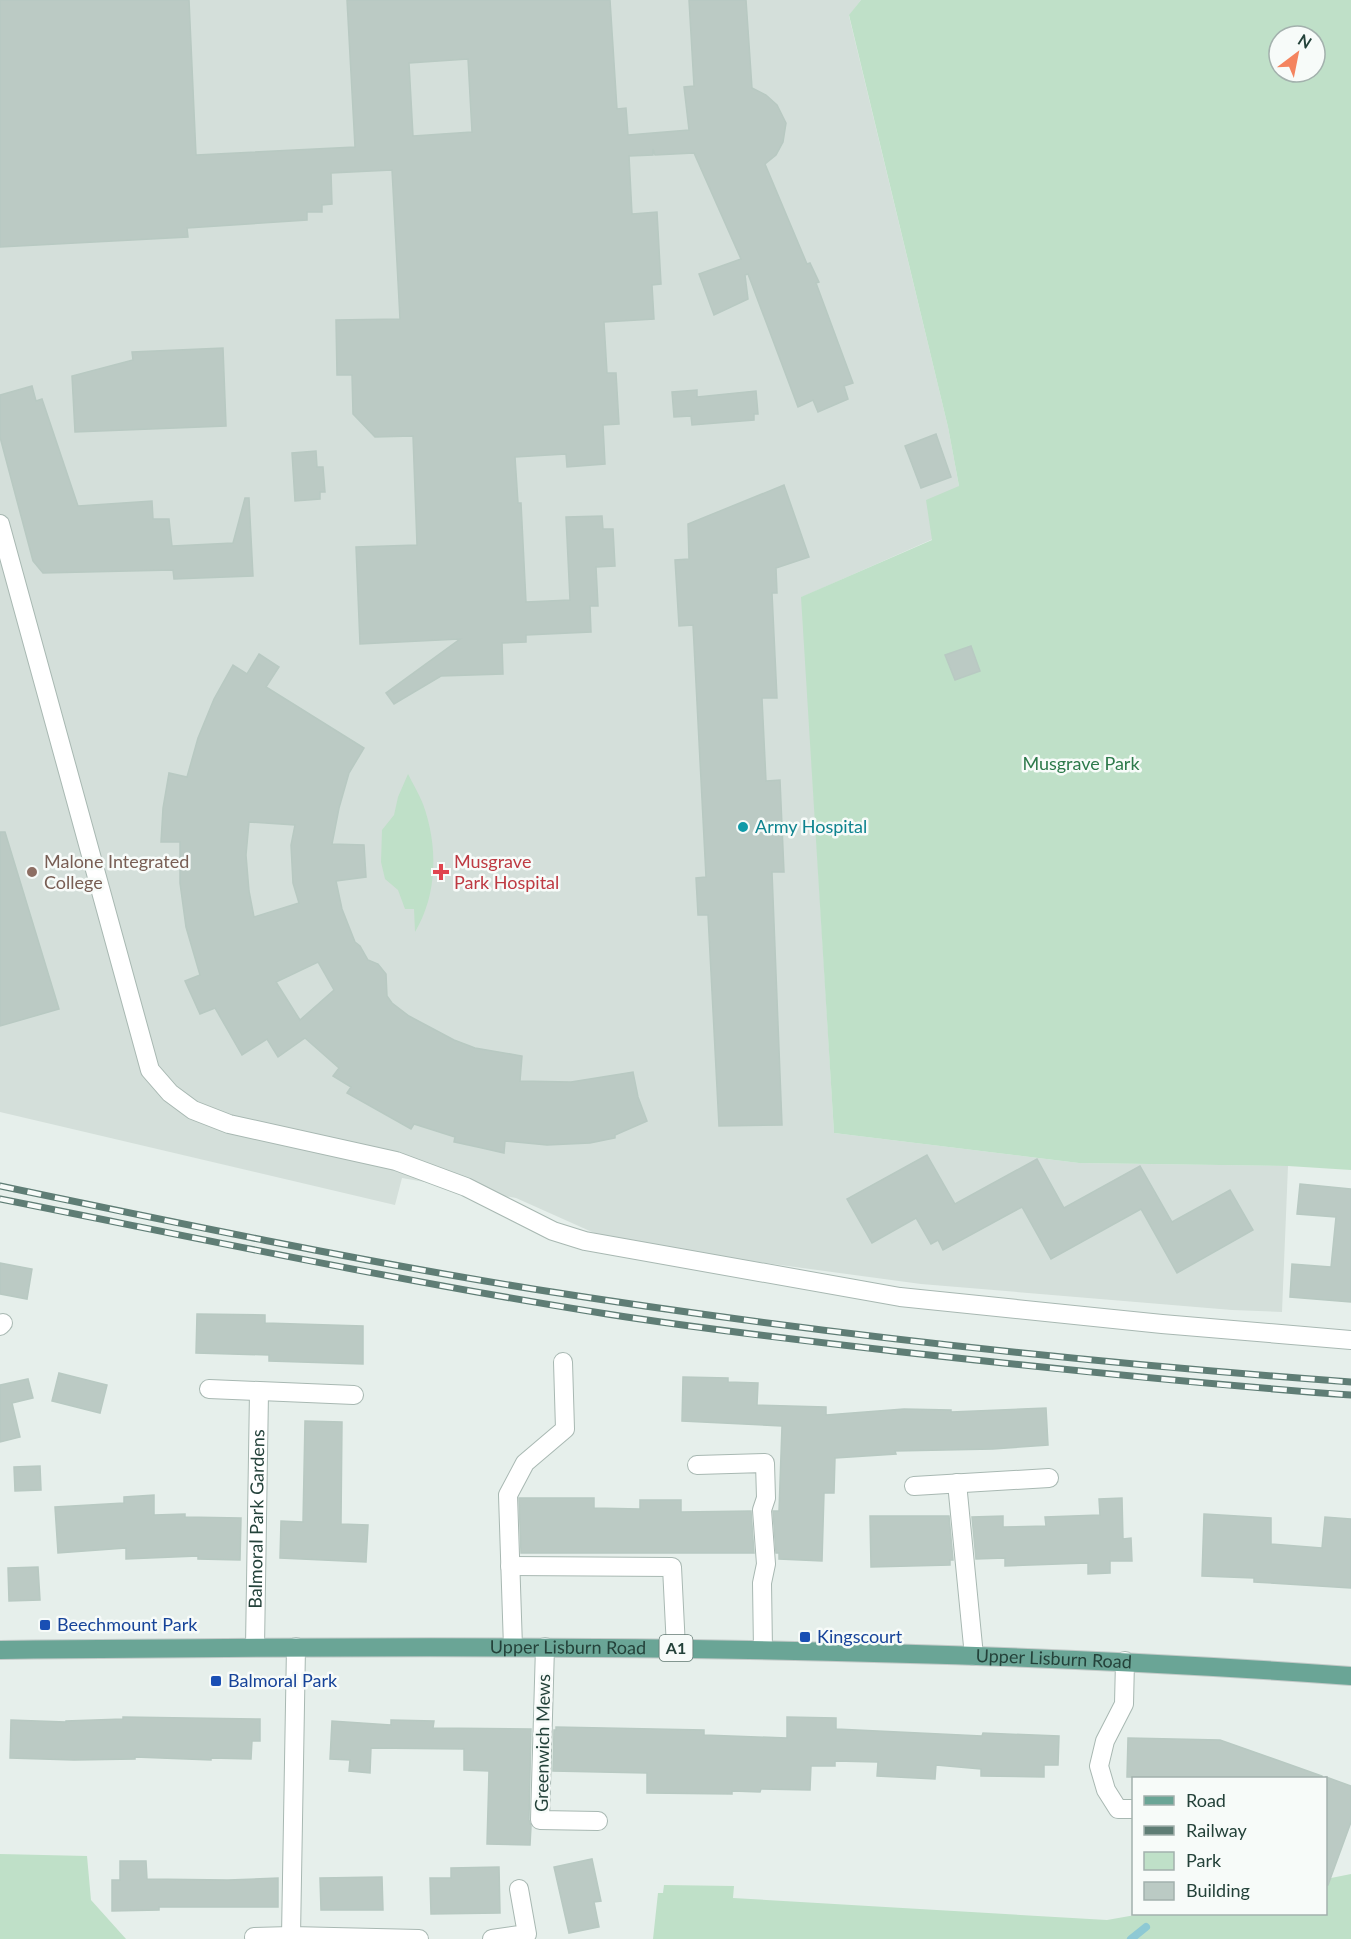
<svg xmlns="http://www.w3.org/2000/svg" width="1351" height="1939" viewBox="0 0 1351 1939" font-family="Lato,sans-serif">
<rect width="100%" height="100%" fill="#e6efeb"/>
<!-- built -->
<path fill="#d4dfda" d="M0,0H861L849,16L948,427L959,486L933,539L802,597L834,1133L1079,1163L1288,1166L1282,1312L1232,1310L921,1284L721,1257L601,1236L516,1198L402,1178L395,1205L0,1112Z"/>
<!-- green -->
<g fill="#bfe0c8" fill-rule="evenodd">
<path d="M861,0H1351V1170L1288,1166L1079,1163L834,1133L801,597L932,540L926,500L959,486L948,427L849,15ZM1279,36H1315V72H1279Z"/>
<path d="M408,774C413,784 419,794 423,804C438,845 438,894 415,932L414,909H405L398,890L385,879L381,862L382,830L394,815L398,797Z"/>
<path d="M0,1854L87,1856L91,1900L126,1939H0Z"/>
<path d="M1351,1874V1939H653L658,1893H663L664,1885L734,1886L733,1898L1107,1920L1141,1914H1326V1879Z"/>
</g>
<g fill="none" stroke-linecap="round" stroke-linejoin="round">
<!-- stream -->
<path stroke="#8ec9d4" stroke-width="8" d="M1131,1939L1146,1927"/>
</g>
<!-- building -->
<g fill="#bbcac4" stroke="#b8c9c2" stroke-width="1.5" fill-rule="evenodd">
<path d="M0,0H189L196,155L355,147L347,0H610L617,109L626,108L628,135L689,130L684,87L694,86L689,0H746L752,88L766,95L777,105L786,123L783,142L776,155L765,164L807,264L810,263L819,282L816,283L853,383L844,386L848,399L818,412L813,400L798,407L748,274L745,275L748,299L714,315L699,274L741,259L694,153L655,155L653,149V155L629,156L632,214L657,212L661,284L652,285L654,319L604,322L607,373H616L619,424L603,425L605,464L567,467L566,454L515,457L518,503H521L526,602L570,600L566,517L602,516L603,529H613L615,566L596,567L598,606H590L591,632L526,635V642L502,643L503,674L441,676L394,704L386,693L460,639L360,644L356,547L417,545L413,436L375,437L353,414L352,375H337L336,320L400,319L392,170L331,173L332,204L322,205V212H307V220L187,228L188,237L0,247ZM468,59L472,132L413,136L409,63Z"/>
<path d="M223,348L226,426L75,432L72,376L133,360L132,352Z"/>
<path d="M32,386L36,401L42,399L78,506L152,501L153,519H169L172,546L233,543L245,498H249L253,576L174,579L173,570L43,573L33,561L0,437V395Z"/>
<path d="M697,390V397L756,391L758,414H754V420L692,425L691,416L674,417L672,392Z"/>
<path d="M936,434L951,477L921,488L905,446Z"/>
<path d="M316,451L317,467H323L325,492H320V499L295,501L292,453Z"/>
<path d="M784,485L809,557L776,568L777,593H772L777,698H762L766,781L780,780L784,872H772L782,1125L719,1126L708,915H698L696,878L706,877L693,625L679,626L675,560L689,559L688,524Z"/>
<path d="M971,646L980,671L955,680L945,655Z"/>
<path d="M259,654L279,667L266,687L364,748L349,773L339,808L332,844L364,845L366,877L336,881L342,909L355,942L360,946L368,960L378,964L386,974L387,996L392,1003L409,1016L454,1040L475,1048L522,1056L520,1081L571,1082L633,1072L638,1097L647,1121L615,1135V1138L590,1143L547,1145L505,1141L504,1153L482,1148L454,1142L455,1137L414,1124L411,1129L347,1093L351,1087L333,1076L339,1068L305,1038L278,1057L267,1039L242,1055L215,1008L200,1014L185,981L200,975L186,927L180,883V842H161L163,808L169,773L187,777L198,738L214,699L233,665L247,674ZM249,822L295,825L291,845L293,883L299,903L254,917L249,891L246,855ZM318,962L334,990L300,1020L276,982Z"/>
<path d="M0,832H5L59,1009L0,1026Z"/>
<path d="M927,1155L955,1204L1037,1159L1064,1208L1140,1166L1172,1222L1230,1190L1253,1230L1177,1273L1141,1209L1051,1259L1022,1207L943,1250L938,1240L931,1244L916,1218L872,1243L847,1199Z"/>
<path d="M1300,1184L1351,1189V1302L1290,1297L1292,1264L1331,1267L1336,1217L1297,1214Z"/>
<path d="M0,1263L32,1269L27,1299L0,1294Z"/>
<path d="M197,1314L265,1315V1323L363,1326V1364L269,1361V1355L196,1353Z"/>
<path d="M59,1373L107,1385L100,1413L52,1401Z"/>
<path d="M683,1377L728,1378V1382L758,1383L757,1405L826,1407V1415L904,1409L951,1410V1412L1046,1408L1048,1445L993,1449L895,1451L896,1454L835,1458L834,1493H824L822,1561L779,1559V1553H776L773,1511H779L782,1426L682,1421Z"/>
<path d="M28,1379L33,1398L12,1403L20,1437L0,1442V1385Z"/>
<path d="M305,1421L342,1422L341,1524L368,1525L366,1562L280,1558L281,1521L303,1522Z"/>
<path d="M40,1466L41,1490L15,1491L14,1467Z"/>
<path d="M154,1495V1515L185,1514V1517L241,1518L240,1560L198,1559V1556L126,1559V1548L58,1553L55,1507L124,1503V1497Z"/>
<path d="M519,1498H594V1508L640,1509V1500H681V1512L751,1511L754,1553H521Z"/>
<path d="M1122,1498L1123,1539L1131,1538L1132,1561H1110V1573L1088,1574V1563L1005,1566V1558L976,1559L972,1517L1003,1516V1527L1046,1526L1045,1517L1100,1515L1099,1499Z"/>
<path d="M1204,1514L1271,1518V1544L1322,1548L1325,1517L1351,1519V1588L1254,1582V1578L1202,1576Z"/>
<path d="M870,1516H949L953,1560H950V1565L871,1567Z"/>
<path d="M38,1567L40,1600L9,1601L8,1568Z"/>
<path d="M123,1717L260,1719V1741H252L251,1759L211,1758V1760L135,1757V1759L74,1760L10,1758L11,1720L66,1722V1721L123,1719Z"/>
<path d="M787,1717L836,1718V1729L982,1736L983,1733L1059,1736L1058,1765H1044V1777L981,1776V1769L936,1765L935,1779L877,1776L878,1762L835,1761V1766H811L810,1790L761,1789L760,1792L732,1791V1794L647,1793V1773L553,1771L554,1730H556V1727L704,1730V1735L787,1738Z"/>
<path d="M391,1720L434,1721L433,1728L531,1729L529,1820L531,1826L530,1845L487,1844L489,1771L464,1770V1749L371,1748L370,1773L349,1771L350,1760L330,1759L332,1721L391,1725Z"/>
<path d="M1128,1738L1220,1740L1322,1776V1779L1127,1777Z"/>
<path d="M1326,1777L1351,1786V1822L1328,1885H1326Z"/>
<path d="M592,1859L601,1901L594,1902L599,1927L569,1933L554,1867Z"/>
<path d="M120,1861H146L147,1879L228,1880L278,1878V1907H159V1910L112,1911V1880H120Z"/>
<path d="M499,1867L500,1913L431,1914L430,1878H451V1868Z"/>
<path d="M382,1877L383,1910H321L320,1878Z"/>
</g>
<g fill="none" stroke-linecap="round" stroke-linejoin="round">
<!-- minor casing -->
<g stroke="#a8b8b2" stroke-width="20">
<g id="minor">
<path d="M0,524L150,1070L170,1093L193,1110L229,1124L396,1161L466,1187L553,1231L585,1241L900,1297L1162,1324L1351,1340"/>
<path d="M0,1326L3,1323"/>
<path d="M209,1389L354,1395"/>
<path d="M697,1465L765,1463L766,1498L762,1510L766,1564L762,1583L763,1650"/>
<path d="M957,1483L974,1656"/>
<path d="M914,1486L1049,1478"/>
<path d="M510,1566L672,1567L676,1648"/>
<path id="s1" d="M255,1647L259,1392"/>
<path d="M296,1647L291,1936L419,1939"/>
<path d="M513,1647L508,1495L525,1463L565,1429L563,1362"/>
<path d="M545,1647L540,1820L598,1821"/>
<path d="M1125,1661L1124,1704L1105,1741L1099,1766L1106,1790L1118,1809H1134"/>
<path d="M254,1937L291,1936"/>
<path d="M492,1939L527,1934L519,1889"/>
</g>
</g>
<!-- major casing -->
<g stroke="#c2cac8" stroke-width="20">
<g id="major">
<path id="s2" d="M0,1650C450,1645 901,1643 1351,1676"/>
</g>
</g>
<!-- minor -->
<use href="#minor" stroke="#fff" stroke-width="18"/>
<!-- major -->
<use href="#major" stroke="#6aa596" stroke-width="18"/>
<!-- rail casing -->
<g stroke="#5f7d75" stroke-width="7">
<g id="rail">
<path d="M0,1186C177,1223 354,1260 533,1289C804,1332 1077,1362 1351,1382"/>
<path d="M0,1199C202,1239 404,1282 607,1314C702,1329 798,1340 893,1351C1046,1368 1198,1384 1351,1395"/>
</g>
</g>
<!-- rail -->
<use href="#rail" stroke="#f7fbf9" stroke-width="4.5" stroke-dasharray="14" stroke-linecap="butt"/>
</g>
<!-- markers -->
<circle fill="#0f9aa8" stroke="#f7fbf9" stroke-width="2" cx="743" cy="827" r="6"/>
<circle fill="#8d6e63" stroke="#f7fbf9" stroke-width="2" cx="32" cy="872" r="6"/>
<path fill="#e0444e" stroke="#f7fbf9" stroke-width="2" d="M438 863h6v6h6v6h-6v6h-6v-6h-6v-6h6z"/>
<g fill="#1a4fb4" stroke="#f7fbf9" stroke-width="2">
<rect x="39" y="1619" width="12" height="12" rx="3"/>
<rect x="799" y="1631" width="12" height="12" rx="3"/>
<rect x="210" y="1675" width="12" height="12" rx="3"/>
</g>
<g text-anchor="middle" stroke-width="5" stroke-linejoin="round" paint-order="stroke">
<!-- shield labels -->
<rect fill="#f7fbf9" stroke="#637a73" stroke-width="1.5" x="659.5" y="1635" width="33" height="26" rx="4.5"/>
<g font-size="16" font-weight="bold" fill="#24423a">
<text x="676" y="1654">A1</text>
</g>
<!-- park labels -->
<g font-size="18" fill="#2d7a4b" stroke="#f7fbf9">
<text x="1081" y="770">Musgrave Park</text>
</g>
<!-- culture labels -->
<g font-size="18" fill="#0d838f" stroke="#f7fbf9" text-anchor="start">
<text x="755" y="833">Army Hospital</text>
</g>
<!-- education labels -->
<g font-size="18" fill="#785e54" stroke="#f7fbf9" text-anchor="start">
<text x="44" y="868">Malone Integrated<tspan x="44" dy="21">College</tspan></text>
</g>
<!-- health labels -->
<g font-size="18" fill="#be3a42" stroke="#f7fbf9" text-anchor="start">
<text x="454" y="868">Musgrave<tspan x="454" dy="21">Park Hospital</tspan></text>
</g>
<!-- street labels -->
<g font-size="18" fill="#24423a" stroke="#f7fbf9">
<text dy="6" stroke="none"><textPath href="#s1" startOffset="128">Balmoral Park Gardens</textPath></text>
<text dy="6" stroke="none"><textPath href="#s2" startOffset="568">Upper Lisburn Road</textPath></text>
<text dy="6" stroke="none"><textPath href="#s2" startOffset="1054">Upper Lisburn Road</textPath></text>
<text transform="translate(543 1743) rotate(-89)" y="6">Greenwich Mews</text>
</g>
<!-- transit labels -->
<g font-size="18" fill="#164399" stroke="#f7fbf9" text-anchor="start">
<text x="57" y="1631">Beechmount Park</text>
<text x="817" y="1643">Kingscourt</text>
<text x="228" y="1687">Balmoral Park</text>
</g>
</g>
<!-- legend -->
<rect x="1132" y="1777" width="195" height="138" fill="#f7fbf9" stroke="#a3b1ad" stroke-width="1.5"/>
<rect x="1144" y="1796" width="30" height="9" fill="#6aa596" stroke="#a3b1ad" stroke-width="1.5"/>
<text x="1186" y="1807" font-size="18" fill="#24423a">Road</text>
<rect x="1144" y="1826" width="30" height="9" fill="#5f7d75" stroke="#a3b1ad" stroke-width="1.5"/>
<text x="1186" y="1837" font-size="18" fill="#24423a">Railway</text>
<rect x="1144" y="1852" width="30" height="18" fill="#bfe0c8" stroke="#a3b1ad" stroke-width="1.5"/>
<text x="1186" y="1867" font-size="18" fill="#24423a">Park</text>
<rect x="1144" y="1882" width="30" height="18" fill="#bbcac4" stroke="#a3b1ad" stroke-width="1.5"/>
<text x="1186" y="1897" font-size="18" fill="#24423a">Building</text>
<!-- north arrow -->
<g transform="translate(1297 54) rotate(32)"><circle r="28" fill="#f7fbf9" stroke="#a3b1ad" stroke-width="1.5"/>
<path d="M0-4.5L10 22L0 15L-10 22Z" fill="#f4845f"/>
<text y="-9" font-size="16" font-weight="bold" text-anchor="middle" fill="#24423a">N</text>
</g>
</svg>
